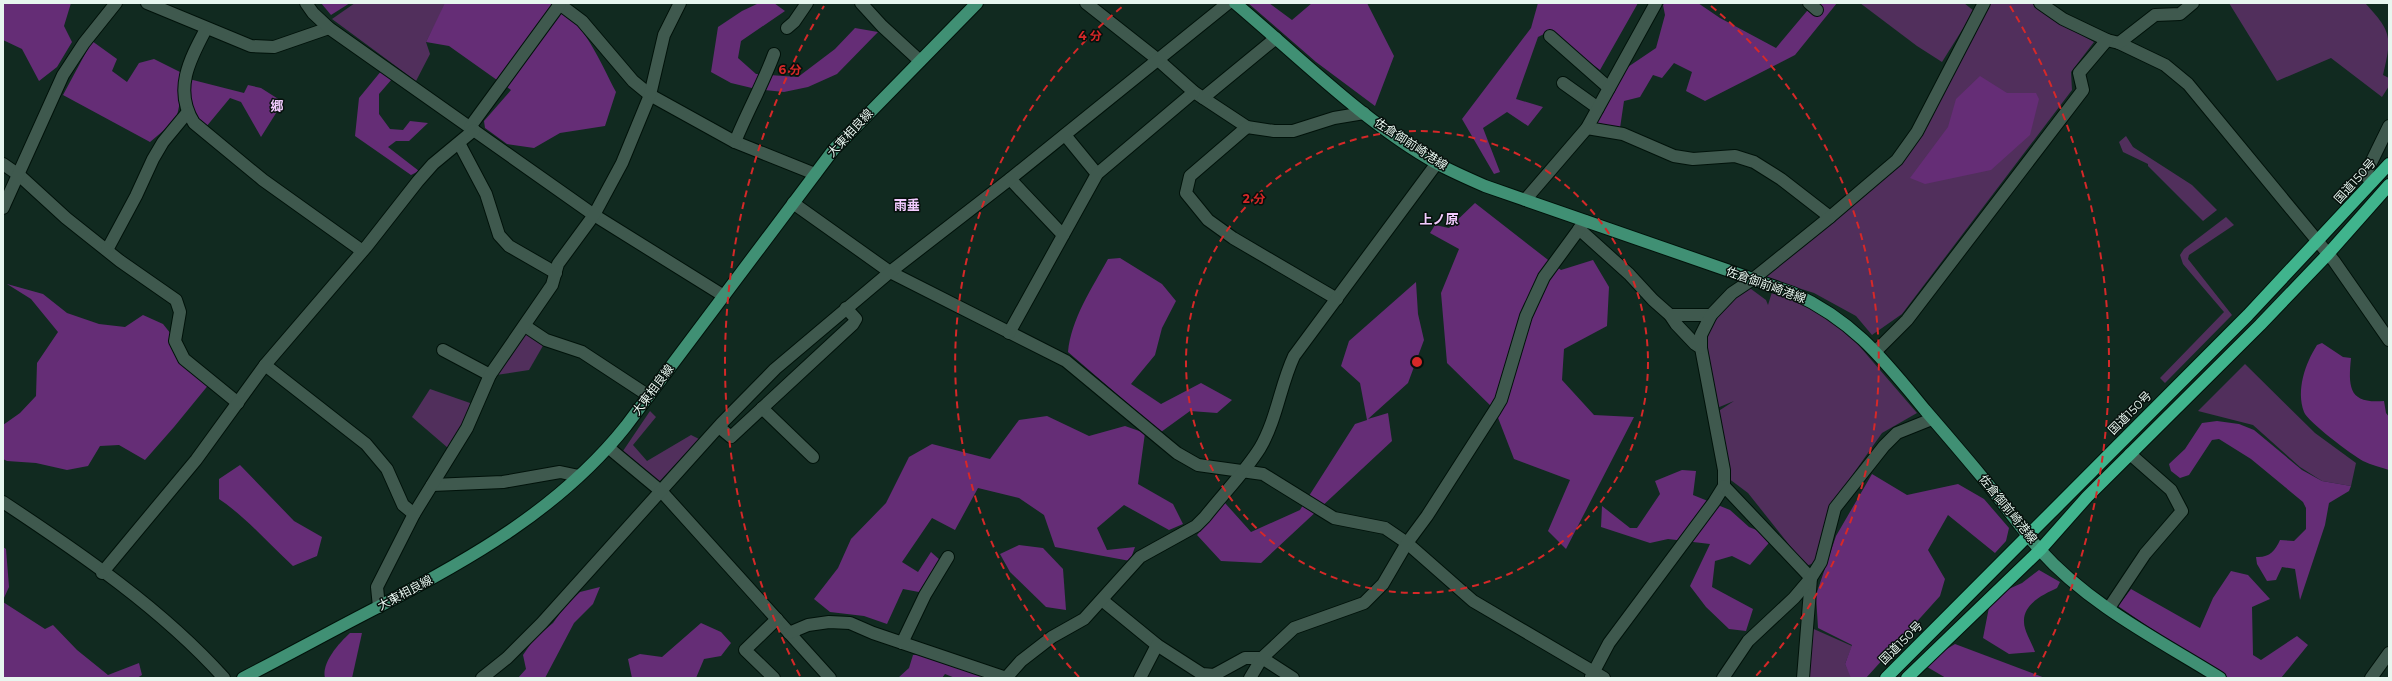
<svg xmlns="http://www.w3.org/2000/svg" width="2392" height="681" viewBox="0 0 2392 681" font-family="Montserrat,'Noto Sans JP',sans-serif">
<rect width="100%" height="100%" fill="#112a20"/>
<!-- green -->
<g fill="#512f5c">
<path d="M355,3H446L426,42L430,54L416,81L332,19Z"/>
<path d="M1860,3H1964L1974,11L1942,62L1917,46Z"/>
<path d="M1989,3H2031L2058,22L2094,42L2071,72L2072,90L1902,314L1872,335L1856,316L1814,293L1764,277L1902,161Z"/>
<path d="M2229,3H2365C2392,32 2392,37 2383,75L2389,78V86L2382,97L2331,58L2277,81Z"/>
<path d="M2126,136L2133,147L2192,185L2217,210L2203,221L2148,166V164L2123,152L2119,142Z"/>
<path d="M2226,217L2234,225L2189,255L2188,259L2232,315L2165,383L2160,378L2224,312L2183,264L2180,255L2184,249Z"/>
<path d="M1747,286L1766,300L1768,305L1772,292L1820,310L1855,341L1917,413L1882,433L1832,504L1814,563L1806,566L1748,493L1728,478L1717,412L1734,401L1717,408L1705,346L1714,317Z"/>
<path d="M527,330L544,344L529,370L496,375Z"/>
<path d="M2245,364L2315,433L2356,463L2351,486L2322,481L2300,467L2253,425L2198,411Z"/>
<path d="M430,389L470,403L469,415L448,448L412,417Z"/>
<path d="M650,411L656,417L633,445L647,461L691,435L699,439L658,483L623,451Z"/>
<path d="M1807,626L1852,646L1845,664L1852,678H1805Z"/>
</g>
<!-- forest -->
<g fill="#652d76">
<path d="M3,3H71L64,26L72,42L57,67L39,81L22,49L3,40Z"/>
<path d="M321,3H350L331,15Z"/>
<path d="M445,3C461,3 544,0 552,4C584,20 600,62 616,92L605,126L560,133L534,148L507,144L485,128L484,121L511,90L449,46L426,42Z"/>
<path d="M759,3H774L785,11L741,41L738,58L756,74L798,77L835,49L855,28L878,32L837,74L808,87L784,92L756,89L731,83L711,72L718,27L742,11Z"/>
<path d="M1248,3H1269L1292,20L1312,3H1367L1394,56L1375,106L1316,62Z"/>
<path d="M1538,3H1638L1600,70L1548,32L1538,37L1516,99L1543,107L1528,126L1507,112L1483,128L1500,172L1494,174L1462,119L1531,28Z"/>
<path d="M1665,3H1698L1720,18L1776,48L1812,5L1816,3H1837L1795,55L1705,101L1686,91L1692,72L1674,63L1662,78L1653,75L1640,97L1624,101L1620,128L1594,122L1619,73L1656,48L1665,15L1663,5Z"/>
<path d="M92,41L117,59L112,71L127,82L139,63L154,59L186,75L176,120L150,142L63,95Z"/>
<path d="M382,70L392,79L379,94V114L390,129L403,130L410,121L428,123L409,141H396L388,147L419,171L411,175L355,136L359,98Z"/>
<path d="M1980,76L2007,93H2036L2039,99L2030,135L1991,170L1925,184L1910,178L1948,127L1956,99Z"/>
<path d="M189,79L244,93L248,85L261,88L283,102L261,137L241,102L230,98L206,127L197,117L185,95Z"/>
<path d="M1475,203L1561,270L1593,260L1609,287L1607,326L1564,349L1562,380L1594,415L1634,417L1566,549L1548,531L1570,480L1514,459L1495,410L1447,363L1441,293L1459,249L1430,233L1435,225L1449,228Z"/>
<path d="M1120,258L1162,284L1176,301L1162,328L1155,355L1131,384L1161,404L1201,383L1232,400L1217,413L1190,411L1161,432L1068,352C1071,319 1092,288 1108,259Z"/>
<path d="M1416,282L1418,314L1424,340L1408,383L1368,419L1388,413L1392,441L1261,563L1221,561L1197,535L1225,503L1251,532L1300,510L1355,424L1367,420L1360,383L1341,366L1349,341Z"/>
<path d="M7,284L43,294L67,313L99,324L125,327L143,315L163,324L210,383L174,427L145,460L119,445L100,446L88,466L67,470L36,463L7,461L3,459V425L20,413L36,396L37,363L58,332L31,299Z"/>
<path d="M2322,343L2343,357L2351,358C2348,388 2349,404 2384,401L2386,413L2389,417V470C2381,467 2371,465 2363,461C2352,455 2308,422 2304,412C2296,390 2305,364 2317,345Z"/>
<path d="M1047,416L1089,436L1125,426L1145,433L1138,484L1173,504L1183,524L1169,530L1124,505L1097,528L1107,550L1135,547L1130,561L1055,547L1044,515L1019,498L978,488L955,530L932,518L902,562L918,572L931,552L940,560L919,592L903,589L887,624L864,616L830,612L814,599L838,568L851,539L886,503L909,457L932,444L990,459L1019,420Z"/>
<path d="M2217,421L2239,424L2254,430L2302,470L2322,481L2351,486L2349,491L2329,503L2325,525L2300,600L2295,569L2282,567L2276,580L2267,581L2257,564L2256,557C2269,558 2275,551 2280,540L2294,541L2306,529V508L2303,502L2251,459L2219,439L2212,440L2189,475L2180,478L2171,471L2169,464L2185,449L2202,423Z"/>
<path d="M240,465L294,521L322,537L317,556L293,566C268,543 247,518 219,499V479Z"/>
<path d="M1682,470L1696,471L1693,495L1730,510L1749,527L1774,537L1750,565L1732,556L1715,561L1712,587L1753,609L1746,631L1729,629L1706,607L1690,586L1710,544L1668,539L1650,543L1601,527L1602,506L1630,528H1637L1660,494L1655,481Z"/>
<path d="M1872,474L1907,495L1958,484L1984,499L2009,528L2006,541L1995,553L1948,515L1928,550L1945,579L1940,596L1866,678H1851L1845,664L1852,645L1818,628L1816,595L1836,536Z"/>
<path d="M1019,545L1043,548L1063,569L1066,610L1046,607L1010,572L1000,554Z"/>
<path d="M3,547L6,549L9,587L3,600Z"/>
<path d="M2039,570L2060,582L2057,588C2044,594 2023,604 2024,622C2024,631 2032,643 2035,652L2009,654L1983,638L1991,597L2022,583Z"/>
<path d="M2231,571L2248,575L2270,599L2252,607L2253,655L2261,660L2297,636L2308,645L2281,678H2229L2184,651L2118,606L2131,589L2200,628L2213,598Z"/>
<path d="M600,587L593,604L574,623L545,678H518L526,669L523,655L534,639L553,623L566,605L580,592Z"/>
<path d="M3,602L45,629L53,625L77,650L108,675L139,663L142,675L137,678H3Z"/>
<path d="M701,623L721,632L731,643L721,656L704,659L696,678H632L628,659L640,654L662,657Z"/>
<path d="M350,633H362L352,678H325C321,663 339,643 350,633Z"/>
<path d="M1955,644L2045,678H1946L1922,664Z"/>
<path d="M933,653L989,678H955L945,674L942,678H898L909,668L913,655Z"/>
</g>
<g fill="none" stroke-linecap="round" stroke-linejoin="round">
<!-- minor casing -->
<g stroke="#00120a" stroke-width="14">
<g id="minor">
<path d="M147,3L251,46L274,47L329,28"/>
<path d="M306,3L313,13L329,28L594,215L724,296"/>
<path d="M558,3L582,21L633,81L650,95L735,142L815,174"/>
<path d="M861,3L882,26L920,61"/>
<path d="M1086,3L1157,59L1194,92L1247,127L1274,131H1293L1334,118L1364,113"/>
<path d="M1809,3L1817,10"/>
<path d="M2040,3L2063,19L2107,40L2119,43L2165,65L2188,84L2334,261L2389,340"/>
<path d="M787,28L794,22L807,3"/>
<path d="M206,29C190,59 173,90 194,123L263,180L361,250"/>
<path d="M1550,36L1609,88"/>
<path d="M2119,43L2155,15L2180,14L2193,3"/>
<path d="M1563,83L1598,108"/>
<path d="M1203,98L1276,38"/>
<path d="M470,127L560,4"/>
<path d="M1247,127L1190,176L1186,193L1208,220L1233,238L1337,299"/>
<path d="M1587,128L1623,134L1674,156L1693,159L1735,156L1754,162L1781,179L1830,217"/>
<path d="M1065,135L1097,174"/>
<path d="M735,142C747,112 763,84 774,54"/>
<path d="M459,143L486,194L499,235L509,246L556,273"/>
<path d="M3,164L19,175L66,218L120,261L176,300L180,312L175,341L184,359L238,403"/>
<path d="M1010,179L1063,235"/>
<path d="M2372,182L2365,175L2389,126"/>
<path d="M1525,200L1587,128L1656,3"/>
<path d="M793,203L890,272L1066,361L1177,453L1198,465L1263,474L1334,518L1385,528L1407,543L1473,601L1604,678"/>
<path d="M3,208L63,75L84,43L116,3"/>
<path d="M1579,229L1629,274L1653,300L1670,315L1676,324L1695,344L1701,348L1724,470V486L1714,502L1609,643L1591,677"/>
<path d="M107,250L136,196L153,159L163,142L187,113"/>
<path d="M1670,315H1711L1732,293L1753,279L1830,217L1897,160L1917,132L1984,3"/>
<path d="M525,326L546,340L582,352L649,396"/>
<path d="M1009,333L1097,174L1194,92"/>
<path d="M1701,348V335L1711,315"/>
<path d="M443,350L490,375"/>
<path d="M1876,351L1907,320L2083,90L2079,73L2107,40"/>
<path d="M265,365L366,444L387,469L403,505L414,514"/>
<path d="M762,408L813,457"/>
<path d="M719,427L731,437L853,324L856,319L846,308"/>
<path d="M609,448L662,492L830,678"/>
<path d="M432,485L503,482L560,472L579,476"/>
<path d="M1724,486L1811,578L1803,678"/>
<path d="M3,502C80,553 162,609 224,678"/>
<path d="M102,573L196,460L265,365L367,246L418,181L433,164L474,130"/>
<path d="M1102,600L1157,645L1202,674L1214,675L1245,658H1262L1293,678"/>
<path d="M379,607L377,587L414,514L467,428L490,375L552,285L558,264L594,215L622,163L650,95L664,35L680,3"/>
<path d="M2109,608L2145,554L2182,511L2171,490L2130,454"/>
<path d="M789,633L808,625L829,622L850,623L873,633L1006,678"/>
<path d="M902,643L925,595L948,557"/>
<path d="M482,678L507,658L542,623L721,424L775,369L890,272L1010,179L1228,3"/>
<path d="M774,678L745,650L777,619"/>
<path d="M1006,678L1021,661L1052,637L1084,619L1140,557L1196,526L1205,517C1223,494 1245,472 1260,448C1277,419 1280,386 1294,356L1437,163"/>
<path d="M1140,678L1157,645"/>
<path d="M1250,678L1262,658L1294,628L1364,603L1383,584L1407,543L1427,516L1495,410L1501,400L1526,316L1544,277L1585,221"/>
<path d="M1723,678L1748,641L1794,598L1811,578L1821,562L1835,508L1884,446L1897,433L1932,419"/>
<path d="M2371,678L2389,653"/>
</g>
</g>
<!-- major casing -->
<g stroke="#00120a" stroke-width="14">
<g id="major">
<path d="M1235,3C1298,56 1367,125 1438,164C1453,172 1469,179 1485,186L1793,293C1854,321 1883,359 1925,410C1944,432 1963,454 1982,477C2002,501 2020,527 2040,550C2089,605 2159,640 2220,678"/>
<path d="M243,678C288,655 333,630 378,607C469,560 561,508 626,426L834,149L977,3"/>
</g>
</g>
<!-- highway casing -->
<g stroke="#00120a" stroke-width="14">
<g id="highway">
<path d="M1886,678L2248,315L2389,164"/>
<path d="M1907,678L2040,550L2087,497L2260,325L2328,254L2389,185"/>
</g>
</g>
<!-- minor -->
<use href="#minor" stroke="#3f594e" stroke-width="12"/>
<!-- major -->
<use href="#major" stroke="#409074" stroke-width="12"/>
<!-- highway -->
<use href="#highway" stroke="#40b48d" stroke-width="12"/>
</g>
<!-- distance rings -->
<g fill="none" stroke="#d62828" stroke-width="2" stroke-dasharray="7 5">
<circle cx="1417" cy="362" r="231"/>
<path d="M1079 677A462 462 0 0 1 1123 6M1711 6A462 462 0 0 1 1755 677"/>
<path d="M800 676A692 692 0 0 1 824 6M2010 6A692 692 0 0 1 2034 676"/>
</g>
<g text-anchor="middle" stroke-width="3" stroke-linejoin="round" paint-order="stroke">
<!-- street labels -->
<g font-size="12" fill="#e7f6ef" stroke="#06100c">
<text transform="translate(850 133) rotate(-47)" y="4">大東相良線</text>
<text transform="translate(1411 144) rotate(33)" y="4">佐倉御前崎港線</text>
<text transform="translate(2355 181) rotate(-48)" y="4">国道150号</text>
<text transform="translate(1766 285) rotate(20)" y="4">佐倉御前崎港線</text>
<text transform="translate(653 390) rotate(-53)" y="4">大東相良線</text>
<text transform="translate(2130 413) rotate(-45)" y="4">国道150号</text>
<text transform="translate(2008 509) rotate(51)" y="4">佐倉御前崎港線</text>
<text transform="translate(405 593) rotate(-28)" y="4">大東相良線</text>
<text transform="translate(1901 643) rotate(-45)" y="4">国道150号</text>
</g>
<!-- neighbourhood labels -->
<g font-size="13" font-weight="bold" fill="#f2cbfe" stroke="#06100c">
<text x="277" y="111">郷</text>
<text x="907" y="210">雨垂</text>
<text x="1439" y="224">上ノ原</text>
</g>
</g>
<circle cx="1417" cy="362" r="6" fill="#d62828" stroke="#06100c" stroke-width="2"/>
<g font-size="12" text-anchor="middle" font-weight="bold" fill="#d62828" stroke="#06100c" stroke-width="3" stroke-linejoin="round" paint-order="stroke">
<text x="1090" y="40">4 分</text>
<text x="790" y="74">6 分</text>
<text x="1254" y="203">2 分</text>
</g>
<!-- border -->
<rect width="2392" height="681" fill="none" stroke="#e7f6ef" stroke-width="8"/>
</svg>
